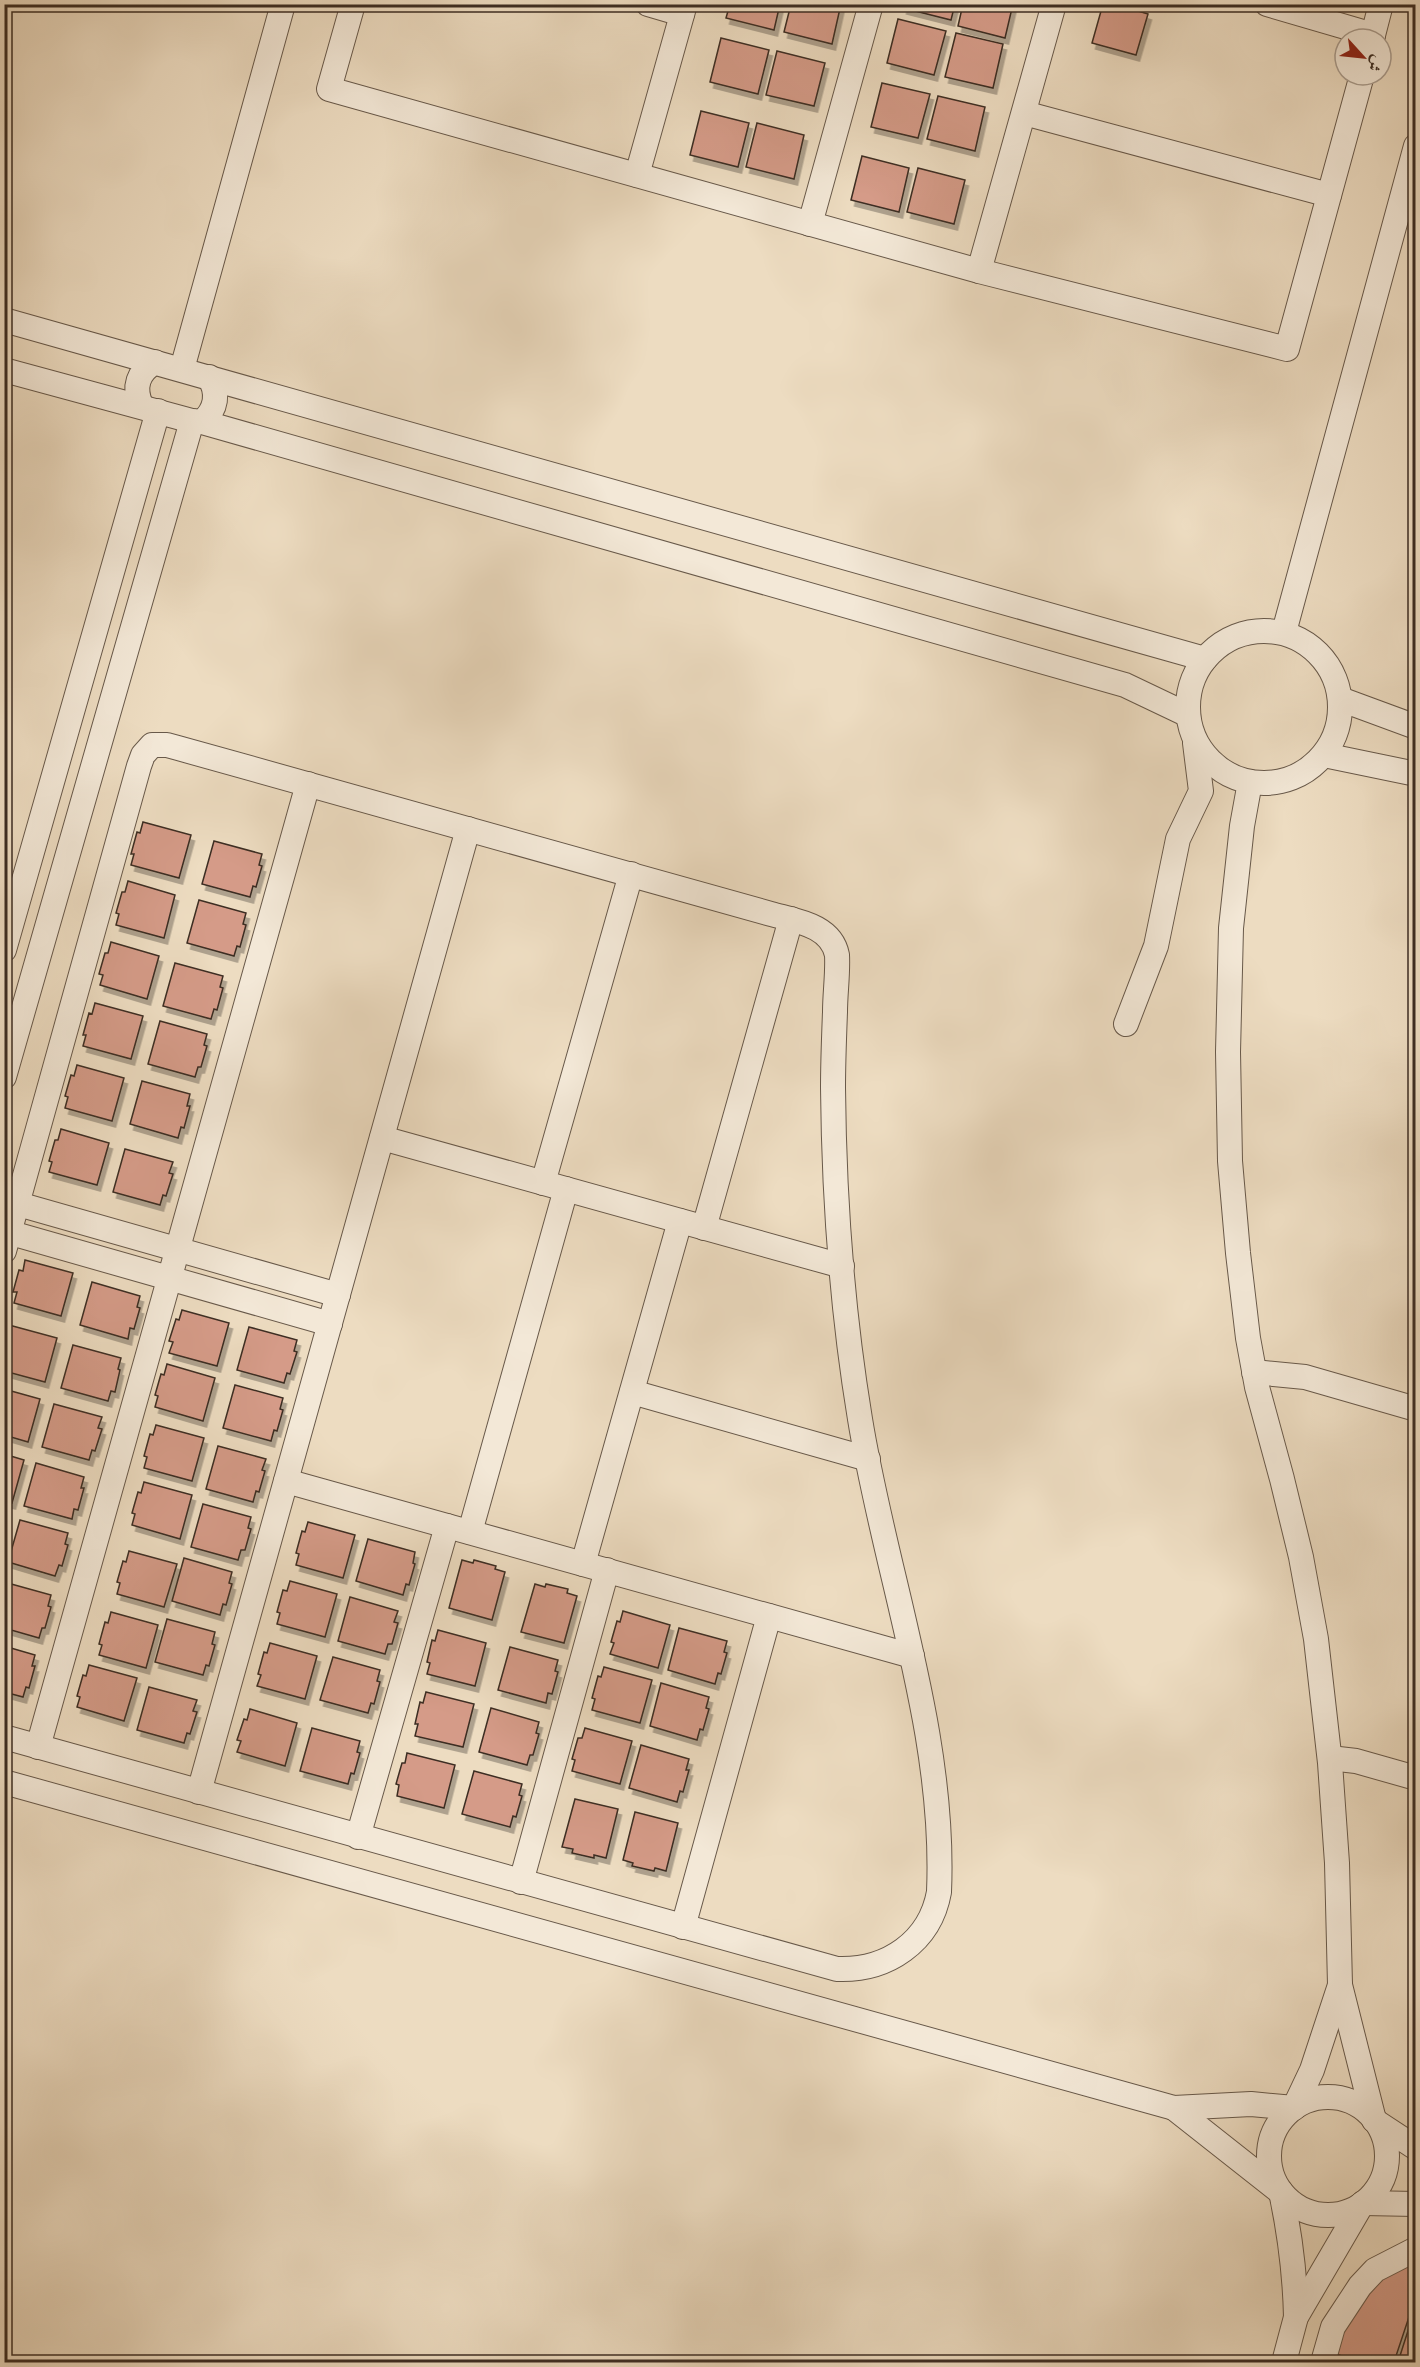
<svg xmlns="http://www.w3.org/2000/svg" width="1420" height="2367" viewBox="0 0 1420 2367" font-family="'IM FELL French Canon',Amiri,serif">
<defs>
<filter id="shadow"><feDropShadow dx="3.5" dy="6" stdDeviation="0" flood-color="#0004"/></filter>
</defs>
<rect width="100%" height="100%" fill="#eddcc1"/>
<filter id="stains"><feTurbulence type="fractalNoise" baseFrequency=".00333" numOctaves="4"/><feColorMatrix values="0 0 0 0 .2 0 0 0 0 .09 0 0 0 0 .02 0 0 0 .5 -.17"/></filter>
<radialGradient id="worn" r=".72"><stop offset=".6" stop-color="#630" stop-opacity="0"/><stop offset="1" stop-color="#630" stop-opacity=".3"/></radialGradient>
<!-- building -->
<g fill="#d59b88" stroke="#3c2d23" stroke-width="1.5" filter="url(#shadow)">
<path d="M730,4H780L774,30L726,18Z"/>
<path d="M791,4H841L832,44L784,32Z"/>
<path d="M904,4H955L951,20L903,8Z"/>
<path d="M963,4H1013L1005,38L958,26Z"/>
<path d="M1103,4H1115L1148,14L1136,55L1092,43Z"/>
<path d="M898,19L946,31L934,75L887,63Z"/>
<path d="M956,33L1003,44L993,88L945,77Z"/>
<path d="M721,38L769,50L758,94L710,82Z"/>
<path d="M777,51L825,63L814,106L766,95Z"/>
<path d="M882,83L930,94L918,138L871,127Z"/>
<path d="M938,96L985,107L975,151L927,139Z"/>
<path d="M701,111L749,123L738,167L690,155Z"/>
<path d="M757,123L804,135L794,179L746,167Z"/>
<path d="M862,156L909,168L899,212L851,200Z"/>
<path d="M918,168L965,180L954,224L907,212Z"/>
<path d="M143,822L191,835L179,878L131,865L134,854H131L137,832L140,833Z"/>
<path d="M214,841L262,854L259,865L262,866L256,887L253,886L250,897L202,884Z"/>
<path d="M128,881L175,895L164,938L116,925L119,914L116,913L122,892H125Z"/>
<path d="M199,900L246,913L243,924L246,925L240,947L237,946L234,956L187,943Z"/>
<path d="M111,942L159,956L147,999L100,985L103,975L99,974L105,953H108Z"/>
<path d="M175,963L223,976L220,987L223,988L217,1010L214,1009L211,1019L163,1006Z"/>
<path d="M95,1003L143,1016L131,1059L83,1046L86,1035H83L89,1013L92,1014Z"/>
<path d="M160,1021L207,1034L204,1045L207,1046L201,1067H198L195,1077L148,1064Z"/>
<path d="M77,1065L124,1078L112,1121L65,1108L68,1097L65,1096L71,1075L74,1076Z"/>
<path d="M142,1081L190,1094L187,1106H190L184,1128L181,1127L178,1138L130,1124Z"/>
<path d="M61,1129L109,1143L97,1185L49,1172L52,1162L49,1161L55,1140H58Z"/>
<path d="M125,1149L173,1162L169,1173L173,1174L166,1196L163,1195L160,1205L113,1192Z"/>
<path d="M25,1260L73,1273L61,1316L14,1303L17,1292H13L19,1270L23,1271Z"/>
<path d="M92,1282L140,1296L137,1307L140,1308L134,1329L130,1328L128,1339L80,1325Z"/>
<path d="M182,1310L229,1323L217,1366L169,1353L173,1342L169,1341L176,1319L179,1320Z"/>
<path d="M9,1325L57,1338L45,1382L4,1371V1336H6Z"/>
<path d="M249,1327L297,1340L294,1351L297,1352L290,1374L287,1373L284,1383L237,1370Z"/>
<path d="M73,1345L121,1358L118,1369L120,1370L115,1392L111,1391L108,1401L61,1388Z"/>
<path d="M167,1364L215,1378L203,1421L155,1407L158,1396L155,1395L161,1374L164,1375Z"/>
<path d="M235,1385L283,1398L280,1409L283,1410L277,1431L274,1430L271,1441L223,1428Z"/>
<path d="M4,1389L40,1399L28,1442L4,1435Z"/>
<path d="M54,1404L102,1417L98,1428L102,1429L95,1451L92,1450L89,1460L42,1447Z"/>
<path d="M156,1425L204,1438L192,1481L144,1468L147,1457L144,1456L150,1434L153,1435Z"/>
<path d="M218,1446L266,1459L262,1470L265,1471L259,1492L256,1491L253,1502L206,1489Z"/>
<path d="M4,1454L24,1460L12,1503L4,1501Z"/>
<path d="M36,1463L84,1477L81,1488H84L78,1510L74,1509L72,1519L24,1506Z"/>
<path d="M144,1482L192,1495L180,1539L132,1525L135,1514L132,1513L138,1492L141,1493Z"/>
<path d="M203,1504L251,1517L248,1528L251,1529L245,1550H241L238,1560L191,1547Z"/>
<path d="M20,1520L68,1533L65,1544L68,1545L62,1566L59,1565L55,1576L8,1562Z"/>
<path d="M308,1522L355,1535L343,1578L296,1565L299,1554L296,1553L302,1531L305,1532Z"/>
<path d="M368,1539L415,1552L413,1563L415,1564L409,1585L406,1584L403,1595L356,1581Z"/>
<path d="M129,1551L177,1564L164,1607L117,1594L120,1583L117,1582L123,1561L126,1562Z"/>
<path d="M184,1558L232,1572L229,1583L232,1584L226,1605L223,1604L220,1615L172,1601Z"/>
<path d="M462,1560L473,1563L474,1560L496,1566L495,1569L505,1572L492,1620L449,1608Z"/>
<path d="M290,1581L337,1594L325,1637L277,1624L280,1613L277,1612L283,1590L287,1591Z"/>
<path d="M4,1582L51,1595L48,1606L51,1607L45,1628H42L39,1638L4,1628Z"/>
<path d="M535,1584L545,1587L546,1584L568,1589L567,1593L577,1596L564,1643L521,1632Z"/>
<path d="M350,1597L398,1611L394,1622L398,1623L392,1644H388L385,1654L338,1641Z"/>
<path d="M623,1611L670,1625L658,1668L610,1654L614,1643L611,1642L617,1621L620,1622Z"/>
<path d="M111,1612L158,1625L146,1668L99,1655L102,1645L99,1644L105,1622L108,1623Z"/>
<path d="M167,1619L215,1632L212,1644L215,1645L209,1666L206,1665L203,1675L155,1662Z"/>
<path d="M679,1628L727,1641L724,1652L727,1653L721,1674L718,1673L715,1684L668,1670Z"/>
<path d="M438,1630L486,1643L475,1686L427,1674L430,1663L427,1662L432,1640L435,1641Z"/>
<path d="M270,1643L317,1656L305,1699L257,1686L261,1675L258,1674L264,1652L267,1653Z"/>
<path d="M4,1646L35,1655L32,1666H35L29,1688L26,1687L23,1697L4,1692Z"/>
<path d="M510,1647L558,1660L555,1671L558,1672L552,1694L548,1693L546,1703L498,1690Z"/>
<path d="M333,1657L380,1670L377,1681L380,1682L374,1704L371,1703L368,1713L320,1700Z"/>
<path d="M89,1665L137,1678L124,1721L77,1707L80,1697L77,1696L83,1675L86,1676Z"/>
<path d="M604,1667L652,1680L640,1723L592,1710L595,1699L592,1698L598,1676L601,1677Z"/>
<path d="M661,1683L709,1697L706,1708L709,1709L703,1730L700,1729L697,1740L650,1726Z"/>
<path d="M149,1687L197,1700L193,1711L197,1712L190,1734L187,1733L184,1743L137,1730Z"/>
<path d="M426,1692L474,1704L463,1747L415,1736L418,1724H415L420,1702L423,1703Z"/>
<path d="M491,1708L539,1722L536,1733L539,1734L533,1755H530L527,1765L479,1752Z"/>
<path d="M250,1709L297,1723L285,1766L237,1752L241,1741L237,1740L244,1719L247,1720Z"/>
<path d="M312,1728L360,1741L357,1752L360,1753L354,1774L351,1773L348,1784L300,1771Z"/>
<path d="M585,1728L632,1741L620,1784L572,1771L575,1760L572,1759L578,1738H582Z"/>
<path d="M641,1745L689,1759L686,1770H689L683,1792L680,1791L677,1802L629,1788Z"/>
<path d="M407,1753L455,1765L444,1808L397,1796L399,1785L396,1784L402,1763H405Z"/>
<path d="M474,1771L522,1784L519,1795L522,1796L516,1817L513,1816L510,1827L462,1814Z"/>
<path d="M575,1799L618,1809L606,1858L594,1855V1858L572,1853L573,1849L562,1847Z"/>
<path d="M635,1812L678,1823L666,1871L655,1868L654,1871L632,1866L633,1863L623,1860Z"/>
<path d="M1416,2253V2296L1394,2362H1363L1332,2353L1364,2287Z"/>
<path d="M1414,2312L1416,2362H1398Z"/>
<path d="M1331,2356L1354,2362H1329Z"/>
</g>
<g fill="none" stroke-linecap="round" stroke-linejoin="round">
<!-- minor casing -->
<g stroke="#68594a" stroke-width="26">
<g id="minor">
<path d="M353,4L329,89L979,271L1287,349L1362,75"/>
<path d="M648,4L682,14"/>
<path d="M1267,4L1373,35"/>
<path d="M1372,39L1381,4"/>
<path d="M1024,113L1329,195"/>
<path d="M637,175L685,4"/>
<path d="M810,224L871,4"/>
<path d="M979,271L1054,4"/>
<path d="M4,320L1205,659"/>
<path d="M182,369L283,4"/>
<path d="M4,370L192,421L202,422L1125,685L1188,715"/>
<path d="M141,405C133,387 138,372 155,362"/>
<path d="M202,422C217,409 219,393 209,377"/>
<circle cx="1264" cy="707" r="76"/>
<path d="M1284,632L1416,146"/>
<path d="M1340,699L1416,727"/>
<path d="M1324,755L1416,774"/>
<path d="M1250,782L1242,826L1231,928L1228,1052L1230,1161L1238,1253L1248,1338L1257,1387L1282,1479L1301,1557L1316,1639L1330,1763L1337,1863L1340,1985L1374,2120"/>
<path d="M4,950L158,411"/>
<path d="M1126,1024L1156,946L1178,839L1201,791L1195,743"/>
<path d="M4,1077L192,421"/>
<path d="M382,1138L842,1266"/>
<path d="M543,1183L631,874"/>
<path d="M4,1200L338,1295"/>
<path d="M704,1228L791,919"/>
<path d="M4,1231L330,1324"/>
<path d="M4,1251L139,766L143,755L152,745H167L178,748L771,914C796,921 831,925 837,955C838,974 835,993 835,1012C834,1037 833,1062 833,1088C834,1198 842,1310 860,1419C885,1574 946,1732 939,1892C930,1942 887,1971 837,1969L4,1737"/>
<path d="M1254,1372L1305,1377L1416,1409"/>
<path d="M632,1392L868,1459"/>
<path d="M286,1481L912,1656"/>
<path d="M470,1532L566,1189"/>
<path d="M583,1564L680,1221"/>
<path d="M38,1747L308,784"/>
<path d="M1330,1758L1356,1761L1416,1778"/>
<path d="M4,1782L1174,2108L1251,2104L1294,2108L1312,2070L1340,1985"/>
<path d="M199,1792L468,829"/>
<path d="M358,1837L447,1526"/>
<path d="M521,1882L607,1570"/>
<path d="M683,1927L769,1616"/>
<circle cx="1328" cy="2156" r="59"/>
<path d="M1174,2108L1278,2190"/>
<path d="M1375,2121L1416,2148"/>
<path d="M1281,2192C1290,2234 1295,2274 1296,2317"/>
<path d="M1363,2203L1416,2204"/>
<path d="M1284,2362L1296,2317L1362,2204"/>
<path d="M1323,2362L1333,2327L1360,2286L1375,2270L1416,2249"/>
</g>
</g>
<!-- minor -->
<use href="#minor" stroke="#f3e8d7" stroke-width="24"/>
</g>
<!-- margin -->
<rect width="1420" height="2367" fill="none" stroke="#eddcc1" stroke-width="24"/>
<rect x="6" y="6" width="1408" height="2355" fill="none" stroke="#3c2d23" stroke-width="3"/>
<rect x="12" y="12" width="1396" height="2343" fill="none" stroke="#3c2d23" stroke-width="1.5"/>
<!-- north arrow -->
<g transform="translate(1363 57) rotate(117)"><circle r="28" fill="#f3e8d7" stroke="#aa9d8f" stroke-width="1.5"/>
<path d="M0-4.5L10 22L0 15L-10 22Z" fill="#8f2418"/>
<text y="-9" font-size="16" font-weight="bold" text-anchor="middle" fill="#3c2d23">ش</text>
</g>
<rect width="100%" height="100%" filter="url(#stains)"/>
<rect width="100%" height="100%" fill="url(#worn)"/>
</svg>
